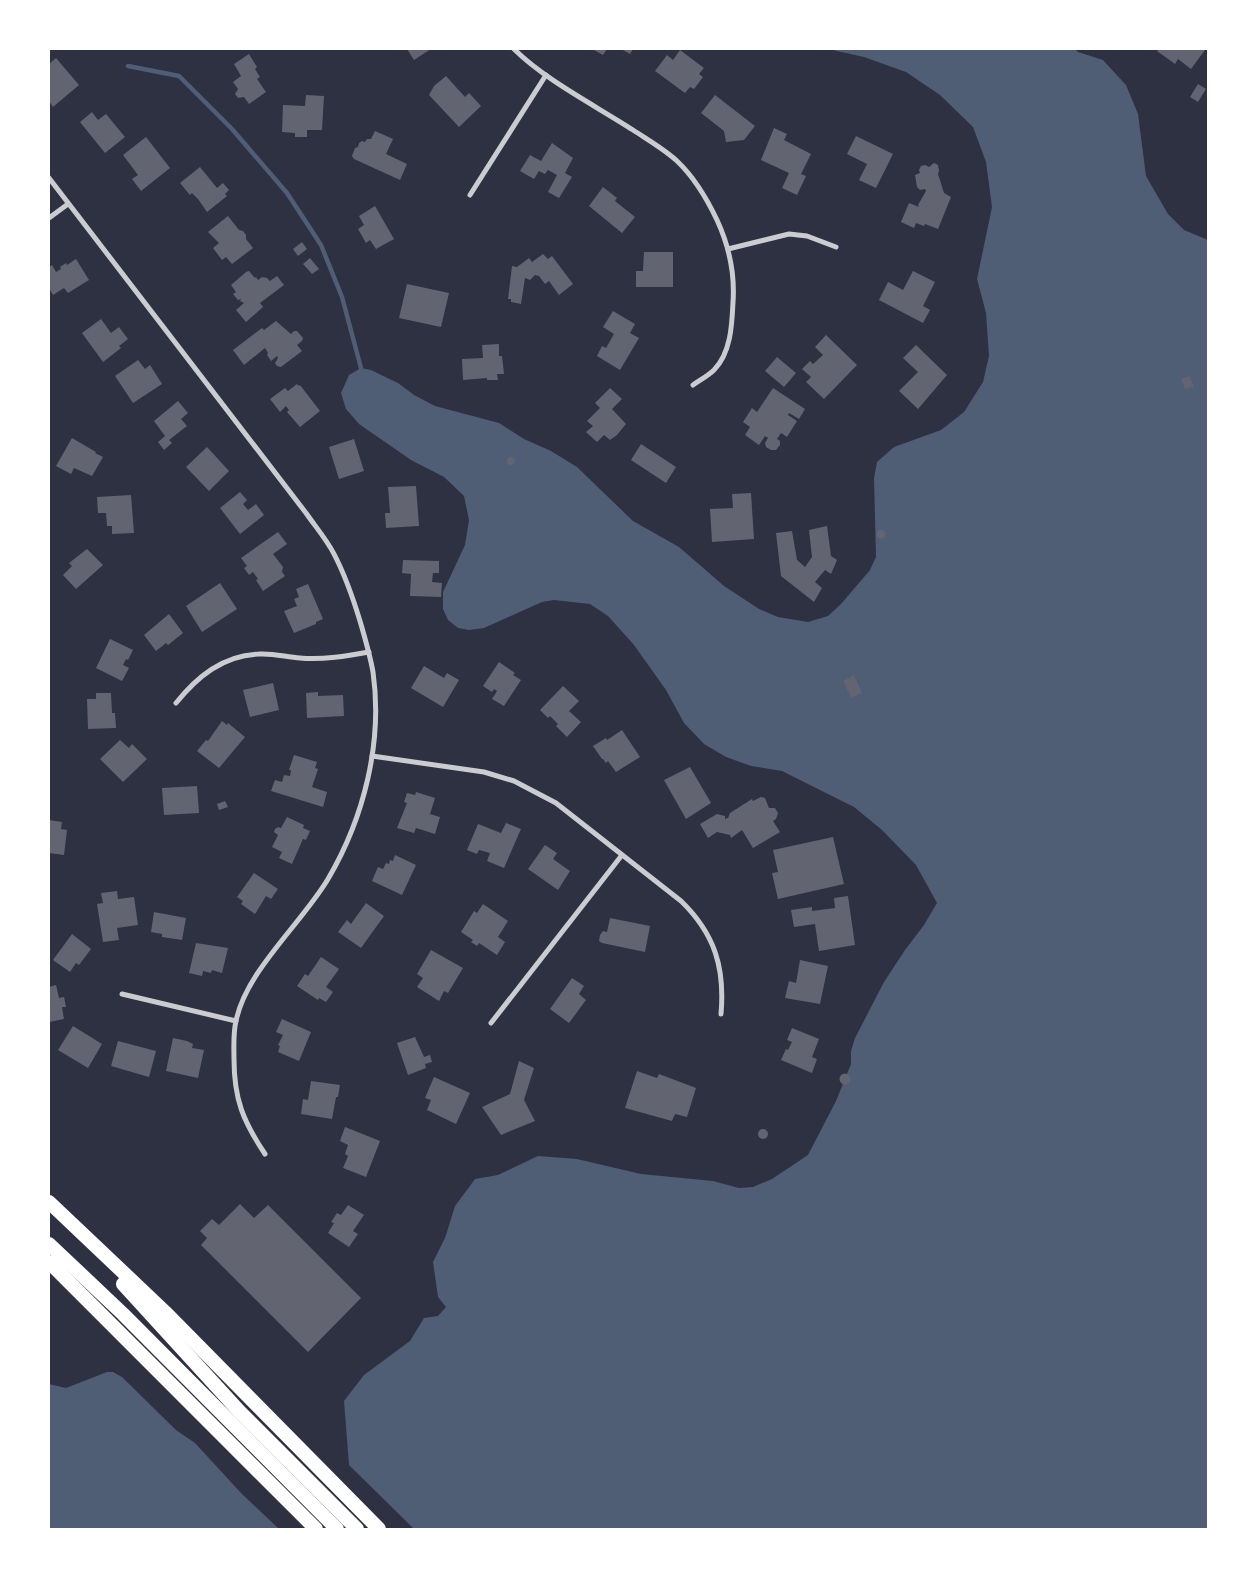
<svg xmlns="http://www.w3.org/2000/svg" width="1257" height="1578" viewBox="0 0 1257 1578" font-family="Figtree,sans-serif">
<rect width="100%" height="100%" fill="#2d3142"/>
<!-- water -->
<g fill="#4f5d75">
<path d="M828,49H1075L1078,52L1103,60L1126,85L1138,114L1146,176L1168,214L1184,230L1208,240V1529H414L349,1465L344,1401L364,1375L410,1341L424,1318L438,1316L446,1307L438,1297L433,1262L445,1238L455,1206L475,1179L498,1175L538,1156L577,1159L641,1174L713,1181L739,1188L753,1187L772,1179L808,1155L836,1101L851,1064V1051L855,1038L884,982L905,950L924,925L937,903L916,865L882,830L854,807L782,771L751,766L726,757L704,744L684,723L666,690L634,645L608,616L590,604L554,600L542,602L484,628L469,630L458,628L448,620L443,609V592L465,545L469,520L464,496L444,477L411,460L359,424L346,409L341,393L349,375L361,368L371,370L398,383L414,395L435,406L499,423L524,439L551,451L577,467L633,521L679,547L724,586L759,609L778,617L808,622L828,616L841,604L870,570L876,557L874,478L877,462L894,447L941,430L964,412L983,382L989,356L986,313L977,279L992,207L986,162L973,127L940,95L906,72L864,57Z"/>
<path d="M107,1372H113L122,1377L176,1430L195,1443L241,1493L279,1529H49V1384L66,1388Z"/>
</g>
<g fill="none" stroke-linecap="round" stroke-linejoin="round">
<!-- stream -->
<path stroke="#4f5d75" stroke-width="4.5" d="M128,66L179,76L232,129L287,193L321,245L342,297L361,368"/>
</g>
<!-- building -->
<g fill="#626471">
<path d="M407,49H431L414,60Z"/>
<path d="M592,49H607L603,55Z"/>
<path d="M621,49H633L630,54Z"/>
<path d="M1159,49H1203L1205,50L1191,69L1178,59L1175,64L1157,51Z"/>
<path d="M680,50L704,68L699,74L703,77L694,89L690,87L685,93L655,71L667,55L673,60Z"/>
<path d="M249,54L257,67L255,69L260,77L257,79L266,92L249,104L244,97L238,98L235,94L238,89L233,82L241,76L234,64Z"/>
<path d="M56,58L79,85L53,107L49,101V64Z"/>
<path d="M446,76L465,97L469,93L481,106L459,127L429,95L434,86Z"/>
<path d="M1198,84L1206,89L1198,102L1190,97Z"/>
<path d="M306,95L324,96L322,130H307V137H295V133L282,132L283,105L305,106Z"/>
<path d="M715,95L755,126L744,140L726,142L724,131L701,113Z"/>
<path d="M92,112L98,120L106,114L125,137L105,153L80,122Z"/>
<path d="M774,128L787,134L784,140L811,154L801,174L806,176L797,195L782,188L789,173L761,160Z"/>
<path d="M375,131L393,139L386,154L407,164L400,180L354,159L352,156L355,148L358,147L359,143L362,141L365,142L367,139H371Z"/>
<path d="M856,136L893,154L876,188L859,180L867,164L847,154Z"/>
<path d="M146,137L170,168L141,191L132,179L138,175L123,155Z"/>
<path d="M552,143L573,158L565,173L572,177L559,198L548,192L557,175L548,170L545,174L539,171L534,179L520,171L530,155L541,161Z"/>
<path d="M934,163L938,165L939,171L938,174L944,193L951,197L938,229L925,224L924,226L916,223L914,228L901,222L909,203L919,207L918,205L926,191L925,189L920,190L917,187L915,175L920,173L919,170L921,166L925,165L929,167Z"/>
<path d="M200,167L217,188L223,183L229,190L225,194L227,196L207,212L198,199L192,193L190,195L180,183Z"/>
<path d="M603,187L617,198L615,201L635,217L622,233L589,206Z"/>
<path d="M375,206L394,239L376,249L370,240L366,243L358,229L364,225L359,216Z"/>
<path d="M228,216L239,230L243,231L246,235V239L253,248L232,264L226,257L222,260L213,248L219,243L208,232Z"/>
<path d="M302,242L307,249L298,256L293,249Z"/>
<path d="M644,252H673V287H636V271H643Z"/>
<path d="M543,254L548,259L552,256L573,284L559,295L549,281L545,284L539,276L535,275L530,280L525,278L521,304L511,302V299H508L512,266L517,267L529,258L532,262Z"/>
<path d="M310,258L319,269L312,274L303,264Z"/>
<path d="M76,259L89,280L68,293L64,288L53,295L49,288V267L52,265L56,272L61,269L60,267L66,263L67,265Z"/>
<path d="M249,271L255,278L256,277L258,280L262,277L267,278L270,281L277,276L284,285L260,303L263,307L246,322L236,310L244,303L240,301L241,299L238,300L233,294L236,292L231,285L246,272Z"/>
<path d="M913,271L935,282L923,306L930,310L923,323L879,300L888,282L903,290Z"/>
<path d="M407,284L449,293L441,327L399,318Z"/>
<path d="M613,311L635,324L630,333L639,338L620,370L597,356L602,346L606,348L614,334L603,327Z"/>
<path d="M101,319L111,333L119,327L128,339L119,346L121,348L103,362L82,333Z"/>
<path d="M276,321L291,334L294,331H297L303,338L302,341L297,345L302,351L281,367L277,366L275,363L278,358L277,356L271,361L267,355L268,353L265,348L244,365L233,350L262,328L264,330Z"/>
<path d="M826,335L857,365L824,399L806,382L811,377L802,369L810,361L813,364L823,355L815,347Z"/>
<path d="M499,344V356H502L504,374H497L498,380H487V378L463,380L462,359L483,358L482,345Z"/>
<path d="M916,345L947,375L918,409L899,391L918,372L903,358Z"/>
<path d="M777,357L796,373L784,387L765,371Z"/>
<path d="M138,360L145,369L150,365L162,384L133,403L115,376Z"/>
<path d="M1190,376L1194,387L1185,389L1181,379Z"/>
<path d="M297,384L299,386L300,385L320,411L300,427L287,412L289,410L286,406L280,412L270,399L285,388L288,391Z"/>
<path d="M610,388L622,399L612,409L626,424L617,435L610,440L604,435L597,442L586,432L593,426L587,421L600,408L595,403Z"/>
<path d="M773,388L805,409L799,419L789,413L788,415L797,421L787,437L781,433L777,439L780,441V445L776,450H771L766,447L765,443L768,438L765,436L759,445L745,435L750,427L743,422L752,408L757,412Z"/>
<path d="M178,401L188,413L181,419L187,426L169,440L172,443L164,450L158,442L165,436L154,421Z"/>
<path d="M72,438L96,452L95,453L103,457L92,476L74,468L71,474L56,466Z"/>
<path d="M354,439L364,471L339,479L329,447Z"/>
<path d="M641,444L676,467L666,483L631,460Z"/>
<path d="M207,447L229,471L209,491L186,467Z"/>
<circle cx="511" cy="461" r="4"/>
<path d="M416,486L419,526L386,528L385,513H390L388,487Z"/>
<path d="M240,492L247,500L243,504L248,510L256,504L264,515L240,534L220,508Z"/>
<path d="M751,493L754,539L712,542L710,509L733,508L732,494Z"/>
<path d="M131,495L134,533L112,534V526H107L106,513H98L97,497Z"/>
<path d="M827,526L831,556L837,560L831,574L825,570L815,582L822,588L814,602L781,576L776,533L792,531L797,560L805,567L812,557L809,530Z"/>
<circle cx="881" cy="534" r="4.5"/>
<path d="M278,532L287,544L273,554L283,567L282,572L285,576L263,591L256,580L258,579L253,572L249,575L244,568L247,566L241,558Z"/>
<path d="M87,549L103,565L76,589L63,575L72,566L69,563Z"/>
<path d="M403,560L439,561V573H433L432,582L442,583L441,597L410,596L411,574L402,573Z"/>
<path d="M220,583L237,609L202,632L186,606Z"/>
<path d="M308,584L323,619L316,622V624L294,633L284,611L297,606L294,599L299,597L296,589Z"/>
<path d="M169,614L183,633L168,645L166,643L156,651L144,635Z"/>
<path d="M110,639L133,650L128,660L126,659L123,665L129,668L122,681L96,668Z"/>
<path d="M499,662L515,673L513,675L521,680L504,706L492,699L497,691L494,689L492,692L483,686Z"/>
<path d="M424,666L444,678L447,673L459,680L443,707L411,688Z"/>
<path d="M854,675L862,693L851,698L843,681Z"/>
<path d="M273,683L279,710L250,717L243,690Z"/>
<path d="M563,686L579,701L569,711L581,722L567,737L556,726L558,724L550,716L548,718L540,710Z"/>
<path d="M318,692V696L343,695L344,716L307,718L306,693Z"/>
<path d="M96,693H111L112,713H115L116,728L88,729L87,699H96Z"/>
<path d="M222,721L227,725L228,723L245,737L219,768L197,751L206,740L208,741Z"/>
<path d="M622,730L640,757L616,772L608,761L606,763L603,759H602L593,746L606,738L607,740Z"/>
<path d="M120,740L129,748L132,744L147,759L123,782L100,759Z"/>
<path d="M294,755L317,762L315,768L318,769L312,787L327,792L323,807L271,791L275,780L282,782L284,775L290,776L291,770H289Z"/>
<path d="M690,767L711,803L686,819L664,780Z"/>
<path d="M197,786L199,813L164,815L162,788Z"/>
<path d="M416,792L435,798L430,814L440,817L435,834L416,828L414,833L397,828L407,803L404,802L407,793L415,795Z"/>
<path d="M761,797L765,798L769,808H775L778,813L776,819L773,821L780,832L753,848L742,830L731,838L730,835L717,832L708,838L700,824L717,814L725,816V819L728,818L730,813L752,799L753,801Z"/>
<path d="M225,801L228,807L219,810L217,804Z"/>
<path d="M287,817L304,825L303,828L310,831L306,840L303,839L292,864L279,858L282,852L272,847L278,835L274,832L275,829L278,827L281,828Z"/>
<path d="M49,820L62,822L61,829L67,830L64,855L49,853Z"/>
<path d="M506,823L521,829L504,868L487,861L490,853L479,850L477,854L467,850L478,824L501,833Z"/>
<path d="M833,837L844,884L778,899L772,873L778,872L773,850Z"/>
<path d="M545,845L557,853L553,859L570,871L558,890L528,869Z"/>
<path d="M395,855L416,865L402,895L372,881L378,867L383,869L386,863L389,864L390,860L393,861Z"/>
<path d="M254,873L278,889L271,899L266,896L255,914L241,904L243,901L237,897Z"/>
<path d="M117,891L118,899L134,897L138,925L117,928L119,940L103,942L97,904L103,903L101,893Z"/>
<path d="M848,896L855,945L819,951L815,924L794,927L791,910L812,907V911L835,908L834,898Z"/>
<path d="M366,903L384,916L361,948L338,932L347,920L351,924Z"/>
<path d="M483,904L508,921L498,937L505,942L497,955L479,943L477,946L471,942L473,940L461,932L474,911L477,913Z"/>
<path d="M154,912L186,918L182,940L162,937V934L151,932Z"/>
<path d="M610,918L650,926L645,952L602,943L599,941L600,935L603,931L607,932Z"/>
<path d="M72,934L91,949L79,965L76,963L70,972L53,960Z"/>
<path d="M196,943L228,948L222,973L212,970L211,973L203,971L202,976L189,973Z"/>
<path d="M431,950L463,968L448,993L444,991L439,1001L417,987L423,978L417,974Z"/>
<path d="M321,957L339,969L326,987L333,992L326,1002L319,998L318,1000L297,986L305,974L308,976Z"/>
<path d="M800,960L828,966L820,1004L785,998L789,981L796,983Z"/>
<path d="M572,978L584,986L579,994L586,1000L569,1023L550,1009Z"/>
<path d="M56,985L59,998L64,997L66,1007H62L64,1019L49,1022V987Z"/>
<path d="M282,1019L311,1032L299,1061L278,1052L280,1046L278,1045L283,1035L276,1032Z"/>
<path d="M73,1026L102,1044L88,1068L58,1050Z"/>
<path d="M792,1028L819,1039L812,1057L817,1059L812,1073L781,1060L786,1049L788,1050L792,1042L787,1040Z"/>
<path d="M415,1037L424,1057L430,1055L432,1062L425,1064L426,1068L408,1075L397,1043Z"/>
<path d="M173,1038L187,1041L193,1044L192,1048L204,1050L198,1078L166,1071Z"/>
<path d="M118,1041L156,1051L149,1077L111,1066Z"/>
<path d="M519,1061L534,1068L524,1100L535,1121L501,1135L482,1107L510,1094Z"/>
<path d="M637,1071L657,1078L659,1074L696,1088L687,1117L675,1114L672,1121L625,1108Z"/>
<circle cx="845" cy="1079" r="5.5"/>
<path d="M434,1077L470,1093L456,1124L427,1110L431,1100L425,1098Z"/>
<path d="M311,1081L340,1085L338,1097H336L332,1119L301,1114L303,1099L308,1100Z"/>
<path d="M345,1127L380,1141L366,1177L343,1168L348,1156L345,1154L348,1145L340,1141Z"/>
<circle cx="763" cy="1134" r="5"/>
<path d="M240,1204L254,1218L268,1205L361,1298L308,1352L201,1245L207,1238L200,1231L212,1219L219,1225Z"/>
<path d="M348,1205L364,1215L353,1231L358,1234L349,1247L328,1233L334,1223L331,1222L337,1213L341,1215Z"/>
</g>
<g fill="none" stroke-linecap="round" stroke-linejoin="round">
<!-- minor -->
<g stroke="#caccd0" stroke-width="5">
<path d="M514,49C545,80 596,106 633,130C648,140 664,149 677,161C694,177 707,199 717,220C729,246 735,273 733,302C732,324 731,353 714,370C708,376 700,380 693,385"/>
<path d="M49,178L306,513C315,526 327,540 334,554C345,575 353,598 360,621C365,638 370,655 373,672C383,742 364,818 328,879C302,923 246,971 236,1021C233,1033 234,1046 234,1059C234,1099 243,1121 265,1154"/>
<path d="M470,195L546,75"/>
<path d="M49,218L68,204"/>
<path d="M728,249L789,234L807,236L836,247"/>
<path d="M176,703C197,677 223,655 259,654C273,653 286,657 300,658C323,660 347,656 369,652"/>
<path d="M372,756L484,772L514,781L556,803L681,901C715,934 725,968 721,1014"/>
<path d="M122,994L236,1021"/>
<path d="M491,1023L622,855"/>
</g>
<!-- motorway -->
<g stroke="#fff" stroke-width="14">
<path d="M49,1202L165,1312L379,1529"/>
<path d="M49,1244L123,1314L337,1529"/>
<path d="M49,1262L316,1529"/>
<path d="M123,1284L239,1411L357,1529"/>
</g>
</g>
<!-- border -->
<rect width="1257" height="1578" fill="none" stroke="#ffffff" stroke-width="100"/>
</svg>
